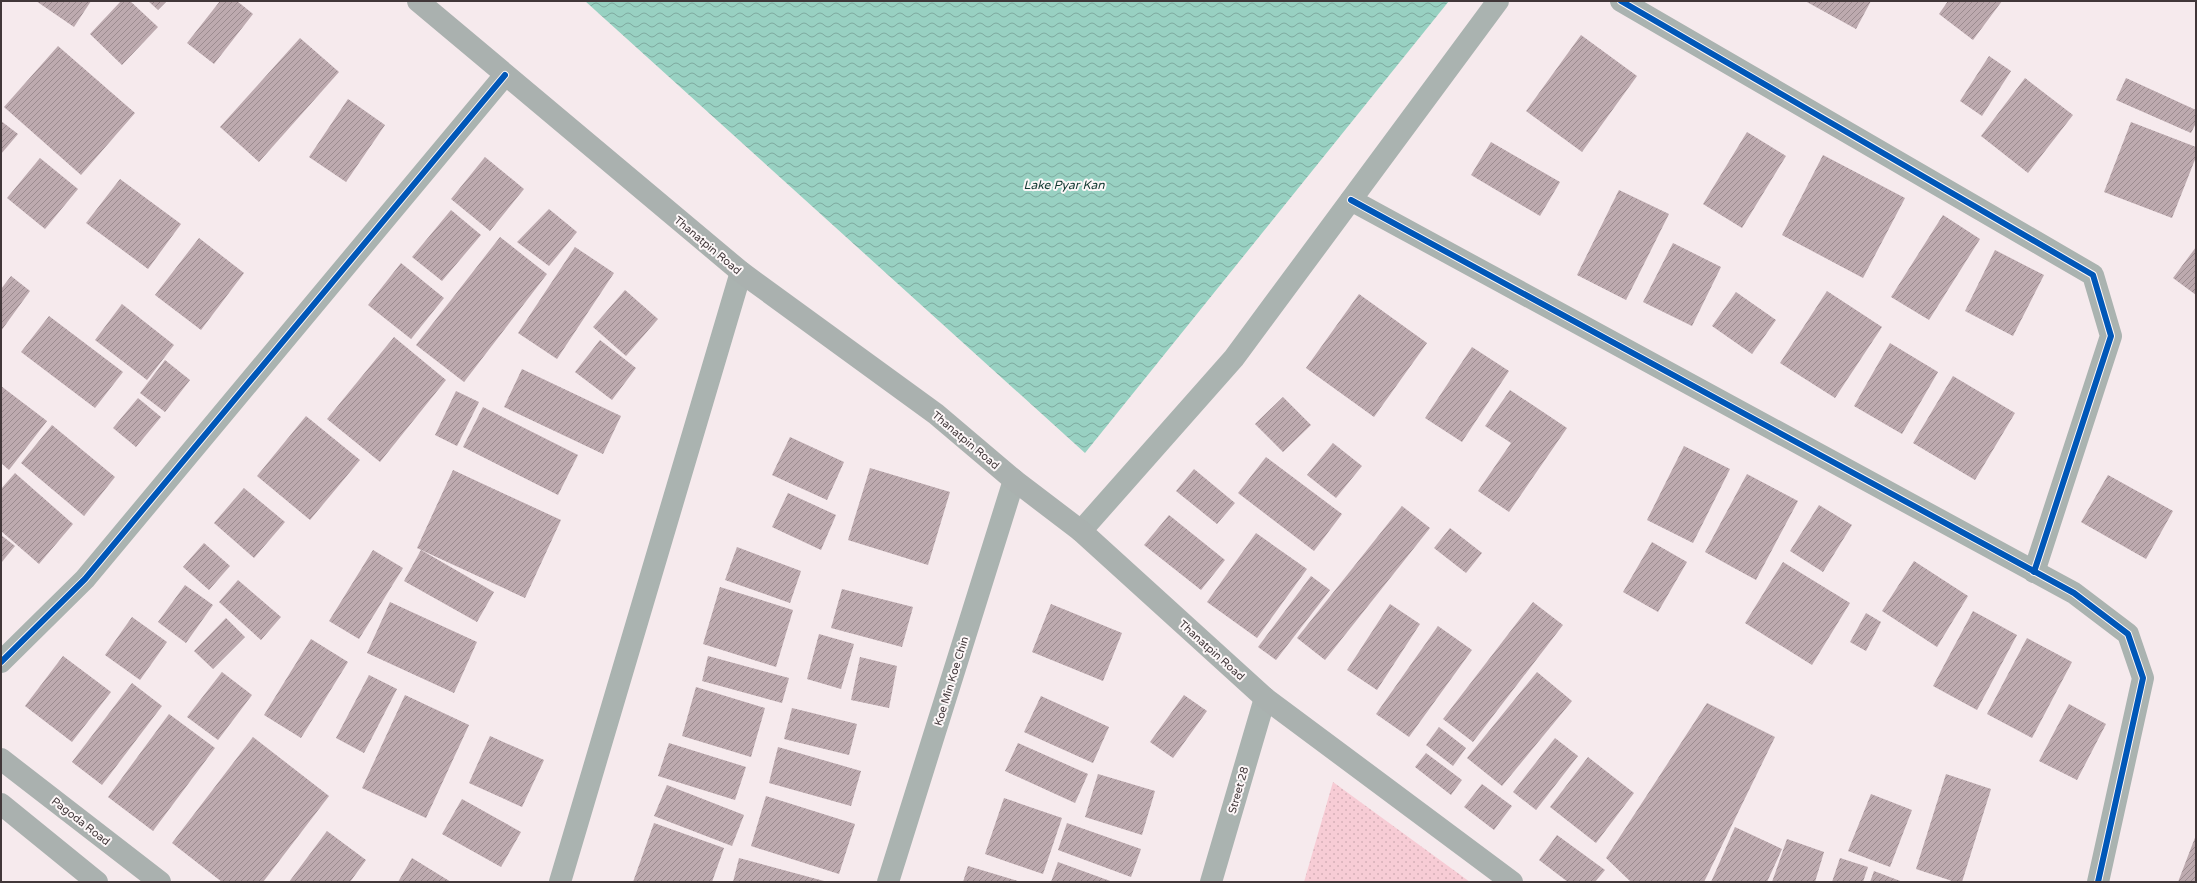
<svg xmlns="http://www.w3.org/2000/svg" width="2197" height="883" viewBox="0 0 2197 883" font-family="'Varela Round',sans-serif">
<defs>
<pattern id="grass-dots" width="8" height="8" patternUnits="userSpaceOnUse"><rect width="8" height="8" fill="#f7ccd5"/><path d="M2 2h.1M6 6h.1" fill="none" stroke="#d5b0b8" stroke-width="1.8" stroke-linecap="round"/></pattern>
<pattern id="water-waves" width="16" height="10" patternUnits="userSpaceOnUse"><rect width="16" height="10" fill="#98d1c2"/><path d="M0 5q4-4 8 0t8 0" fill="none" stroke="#7eaa9f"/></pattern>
<pattern id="building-hatch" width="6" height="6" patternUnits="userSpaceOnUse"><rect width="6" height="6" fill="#bdaaaf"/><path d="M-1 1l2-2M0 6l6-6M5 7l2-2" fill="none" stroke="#9b8b8f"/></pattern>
</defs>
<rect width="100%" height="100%" fill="#f6eaed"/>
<!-- grass -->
<path fill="url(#grass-dots)" d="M1333,782L1470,882H1304Z"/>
<!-- water -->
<path fill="url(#water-waves)" d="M585,1H1449L1085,453Z"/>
<!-- building -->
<g fill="url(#building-hatch)">
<path d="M36,1H91L74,27Z"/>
<path d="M121,1H130L158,27L122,65L90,34Z"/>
<path d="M148,1H167L158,10Z"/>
<path d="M220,1H237L253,14L214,64L187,43Z"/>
<path d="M1805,1H1871L1856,29Z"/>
<path d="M1948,1H2002L1973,40L1939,14Z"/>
<path d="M1581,35L1637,76L1582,152L1526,111Z"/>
<path d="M300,38L339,72L259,162L220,127Z"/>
<path d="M58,46L135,113L81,175L4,107Z"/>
<path d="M1989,56L2011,71L1982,116L1960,101Z"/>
<path d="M2025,78L2073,115L2028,173L1981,136Z"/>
<path d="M2126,78L2196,110V123L2191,133L2116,100Z"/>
<path d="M348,99L385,125L346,182L309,157Z"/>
<path d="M1,121L18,134L1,154Z"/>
<path d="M2131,122L2196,147V157L2172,218L2104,192Z"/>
<path d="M1747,132L1786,156L1742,228L1703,204Z"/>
<path d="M1491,142L1560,182L1540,216L1471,175Z"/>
<path d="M1823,155L1905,198L1863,278L1782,235Z"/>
<path d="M485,157L524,189L490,231L451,199Z"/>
<path d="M40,158L78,189L45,229L7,198Z"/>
<path d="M120,179L181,224L148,269L86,223Z"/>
<path d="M1619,190L1669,214L1626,300L1577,275Z"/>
<path d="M549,209L577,232L549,266L517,242Z"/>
<path d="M451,210L481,235L442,281L412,257Z"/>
<path d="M1943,215L1980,239L1929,320L1891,297Z"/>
<path d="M500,237L547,274L464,382L416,345Z"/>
<path d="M199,238L244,273L201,330L155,295Z"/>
<path d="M1673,243L1721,267L1692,326L1643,302Z"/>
<path d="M575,247L614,273L557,359L518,333Z"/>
<path d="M2196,247V295L2173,278Z"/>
<path d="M1995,250L2044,275L2013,336L1965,311Z"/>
<path d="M401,263L444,298L411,339L368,305Z"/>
<path d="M11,276L30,291L1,331V289Z"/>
<path d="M625,290L658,319L626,356L593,327Z"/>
<path d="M1827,291L1882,327L1835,398L1780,363Z"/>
<path d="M1736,292L1776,320L1752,354L1712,326Z"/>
<path d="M1359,294L1427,343L1374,417L1306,368Z"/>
<path d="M122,304L174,345L147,380L95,340Z"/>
<path d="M49,316L123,372L95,408L21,352Z"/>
<path d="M394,337L446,380L380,462L327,419Z"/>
<path d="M600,340L636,368L612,400L575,372Z"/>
<path d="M1890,343L1938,372L1902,434L1854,406Z"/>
<path d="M1472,347L1509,371L1462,442L1425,418Z"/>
<path d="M165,360L190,380L165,412L140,393Z"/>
<path d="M522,369L621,416L603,454L504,407Z"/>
<path d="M1953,376L2015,413L1975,480L1913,443Z"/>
<path d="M1,386L47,421L9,470L1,463Z"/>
<path d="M1510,390L1567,428L1509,512L1478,491L1511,443L1485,426Z"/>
<path d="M456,391L479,402L457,446L435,435Z"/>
<path d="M1283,397L1311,425L1283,452L1255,424Z"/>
<path d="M138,398L161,417L136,447L113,428Z"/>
<path d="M483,407L578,455L558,495L463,447Z"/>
<path d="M306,416L360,460L310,520L257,476Z"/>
<path d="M52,425L115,477L84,516L21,463Z"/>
<path d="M790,437L844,462L827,500L772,475Z"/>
<path d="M1333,443L1362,466L1336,498L1307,475Z"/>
<path d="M1684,446L1730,469L1693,543L1647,520Z"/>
<path d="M1266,457L1342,514L1314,551L1238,493Z"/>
<path d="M870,468L950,492L928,565L848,540Z"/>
<path d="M1194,469L1235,503L1217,524L1176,491Z"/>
<path d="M453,470L561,520L525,598L417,548Z"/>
<path d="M15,473L73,524L39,564L1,531V489Z"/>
<path d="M1747,474L1798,501L1756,580L1705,552Z"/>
<path d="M2108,475L2173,511L2146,559L2081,522Z"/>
<path d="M244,488L285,522L254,558L214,523Z"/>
<path d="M788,493L836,515L821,550L772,527Z"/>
<path d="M1819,505L1852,525L1823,572L1790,551Z"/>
<path d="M1402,506L1430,528L1325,660L1297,638Z"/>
<path d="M1169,515L1225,560L1201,590L1144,545Z"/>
<path d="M1450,528L1482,553L1466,573L1434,548Z"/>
<path d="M1256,533L1307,569L1257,638L1207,602Z"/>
<path d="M1,535L15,546L1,563Z"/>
<path d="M1652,542L1687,562L1658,612L1623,592Z"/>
<path d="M204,543L230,566L209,590L183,567Z"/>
<path d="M737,547L801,571L790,603L725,580Z"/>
<path d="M373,550L403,568L359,639L329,621Z"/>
<path d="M421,550L494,592L477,622L404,581Z"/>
<path d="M1914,561L1968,596L1937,647L1882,611Z"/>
<path d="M1783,562L1850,603L1812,665L1745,623Z"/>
<path d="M1311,576L1330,590L1276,660L1258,647Z"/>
<path d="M238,580L281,617L261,640L219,602Z"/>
<path d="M185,585L213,605L186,643L158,622Z"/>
<path d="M720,587L793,610L776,667L703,644Z"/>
<path d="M842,589L913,607L902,647L831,628Z"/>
<path d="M390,602L477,642L454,693L367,653Z"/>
<path d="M1533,602L1563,625L1473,742L1443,719Z"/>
<path d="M1051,604L1122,633L1103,681L1032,652Z"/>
<path d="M1390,604L1420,624L1377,690L1347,670Z"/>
<path d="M1973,611L2017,635L1977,710L1933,686Z"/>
<path d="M1866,613L1881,622L1866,651L1850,642Z"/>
<path d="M132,617L167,642L140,680L105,655Z"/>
<path d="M226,618L245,637L213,669L194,651Z"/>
<path d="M1438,626L1472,650L1409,737L1376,714Z"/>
<path d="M819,634L854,644L841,689L807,679Z"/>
<path d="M2027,638L2072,662L2032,738L1987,714Z"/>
<path d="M311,639L348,662L301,738L264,715Z"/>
<path d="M63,656L111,692L72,742L25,706Z"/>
<path d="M708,656L789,678L782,703L702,681Z"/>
<path d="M860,657L897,666L889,708L851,700Z"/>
<path d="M222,672L252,695L218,740L187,717Z"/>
<path d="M1537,672L1572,701L1502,786L1467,758Z"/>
<path d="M369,675L397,689L364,753L336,738Z"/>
<path d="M132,683L162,706L102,785L72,762Z"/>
<path d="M696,687L765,708L751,757L682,736Z"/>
<path d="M405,695L469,725L426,818L362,788Z"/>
<path d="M1184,695L1207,711L1173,758L1150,742Z"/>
<path d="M1041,696L1109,727L1093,763L1024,732Z"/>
<path d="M1707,703L1775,737L1704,882H1631L1606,858Z"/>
<path d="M2069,704L2106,724L2077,780L2039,761Z"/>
<path d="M792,708L857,724L849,755L784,739Z"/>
<path d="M169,714L215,748L153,831L108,797Z"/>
<path d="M1439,727L1466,748L1453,766L1426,745Z"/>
<path d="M490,736L544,760L522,807L469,783Z"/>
<path d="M253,737L329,796L263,882H222L172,843Z"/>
<path d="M1555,738L1578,756L1536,810L1513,792Z"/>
<path d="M669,743L746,767L735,800L658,776Z"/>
<path d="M1018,743L1088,774L1075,803L1005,771Z"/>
<path d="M778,747L861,771L851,806L769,783Z"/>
<path d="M1426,753L1462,780L1451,795L1415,767Z"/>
<path d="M1588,757L1634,793L1596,843L1550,807Z"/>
<path d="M1098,774L1155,791L1142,835L1085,817Z"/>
<path d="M1946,774L1991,789L1962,882H1955L1916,869Z"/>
<path d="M1482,784L1512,806L1494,830L1464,807Z"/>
<path d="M667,785L744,815L732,846L654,816Z"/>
<path d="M1871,794L1912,810L1890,867L1848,851Z"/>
<path d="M766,796L855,824L839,874L751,846Z"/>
<path d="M1004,798L1062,818L1043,874L985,854Z"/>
<path d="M462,799L521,832L501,867L442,834Z"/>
<path d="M654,823L724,848L712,882H633Z"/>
<path d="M1067,823L1141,849L1131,877L1058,850Z"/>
<path d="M1735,827L1782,849L1767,882H1711Z"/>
<path d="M327,831L366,860L350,882H289Z"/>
<path d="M1557,835L1605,870L1595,882H1568L1539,860Z"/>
<path d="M2196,835V882H2178Z"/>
<path d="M1787,839L1824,852L1815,882H1772Z"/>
<path d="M412,858L451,882H398Z"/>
<path d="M739,858L824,881L823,882H733Z"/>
<path d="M1840,858L1868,867L1863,882H1832Z"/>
<path d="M1058,862L1113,882H1051Z"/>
<path d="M968,866L1021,882H963Z"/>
<path d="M1874,871L1903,882H1870Z"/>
</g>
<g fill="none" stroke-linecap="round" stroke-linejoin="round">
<!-- street -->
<g stroke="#aab3b0" stroke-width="22">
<path d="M1621,1L2093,275L2111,336L2034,572"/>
<path d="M1351,200L2074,593L2128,634L2143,678L2098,882"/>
<path d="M1081,531L1234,358L1498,1"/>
<path d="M1,662L85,579L505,75"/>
<path d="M560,882L741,272"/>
<path d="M888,882L1014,480"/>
<path d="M1211,882L1265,698"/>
</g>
<!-- secondary -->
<g stroke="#aab1af" stroke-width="22">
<path d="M418,1L741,272L936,414L1014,480L1081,531L1265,698L1512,882"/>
<path d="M1,759L160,882"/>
<path d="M1,804L97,882"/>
</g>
<!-- cycleway casing -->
<g stroke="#fdf7f8" stroke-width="8">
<g id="cycleway">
<path d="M1621,1L2093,275L2111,336L2034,572"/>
<path d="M1351,200L2074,593L2128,634L2143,678L2098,882"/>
<path d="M1,662L85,579L505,75"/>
</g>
</g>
<!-- cycleway -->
<use href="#cycleway" stroke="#0057b8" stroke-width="6"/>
</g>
<g text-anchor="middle" stroke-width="4" stroke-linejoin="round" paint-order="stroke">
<!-- street labels -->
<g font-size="11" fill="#413739" stroke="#fdf7f8">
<text transform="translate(708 245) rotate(40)" y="4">Thanatpin Road</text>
<text transform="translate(966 440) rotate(40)" y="4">Thanatpin Road</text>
<text transform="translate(1212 650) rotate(42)" y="4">Thanatpin Road</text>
<text transform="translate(951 681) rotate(-73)" y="4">Koe Min Koe Chin</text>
<text transform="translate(1238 790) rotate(-74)" y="4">Street 28</text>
<text transform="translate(81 821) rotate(38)" y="4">Pagoda Road</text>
</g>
<!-- water labels -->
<g font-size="12" font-style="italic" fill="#0f382f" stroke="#fdf7f8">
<text x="1064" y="189">Lake Pyar Kan</text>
</g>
</g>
<!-- border -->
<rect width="2197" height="883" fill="none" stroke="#413739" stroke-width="4"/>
</svg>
